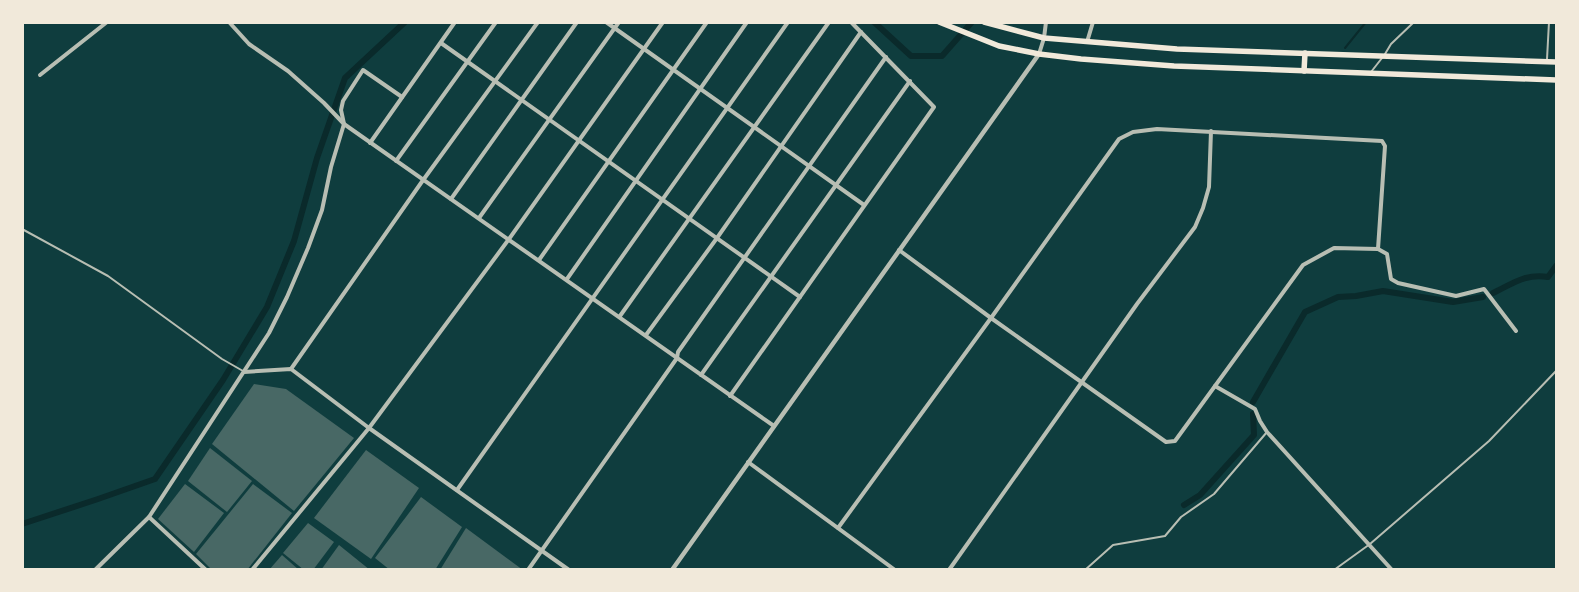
<svg xmlns="http://www.w3.org/2000/svg" width="1579" height="592" viewBox="0 0 1579 592" font-family="'PT Sans',sans-serif">
<rect width="100%" height="100%" fill="#0f3d3e"/>
<g fill="none" stroke-linecap="round" stroke-linejoin="round">
<!-- stream -->
<path stroke="#0a2a2b" stroke-width="2" d="M1345,48L1366,22"/>
<!-- canal -->
<g stroke="#0a2a2b" stroke-width="6">
<path d="M874,22L911,56H942L972,22"/>
<path d="M1493,293C1512,284 1526,273 1548,277L1556,266"/>
<path d="M1253,402L1305,312L1338,297L1356,296L1383,291L1453,302L1483,297"/>
<path d="M1184,505L1200,495L1254,435L1253,414"/>
<path d="M22,524L98,499L155,479L223,380L267,307L294,241L317,158L345,78L405,22"/>
</g>
</g>
<!-- building -->
<g fill="#486865">
<path d="M254,384L286,389L354,438L294,511L212,444Z"/>
<path d="M210,448L252,481L227,512L188,481Z"/>
<path d="M366,450L419,488L371,559L314,518Z"/>
<path d="M185,484L224,513L194,552L158,519Z"/>
<path d="M253,484L292,513L247,570H212L196,554Z"/>
<path d="M421,497L462,527L435,570H390L375,558Z"/>
<path d="M308,523L334,542L313,570H304L283,553Z"/>
<path d="M466,528L523,570H440Z"/>
<path d="M339,545L370,570H321Z"/>
<path d="M282,555L299,570H269Z"/>
</g>
<g fill="none" stroke-linecap="round" stroke-linejoin="round">
<!-- service -->
<g stroke="#b8beb3" stroke-width="2">
<path d="M1385,54L1391,44L1414,22"/>
<path d="M1547,59L1549,22"/>
<path d="M1371,72L1382,58"/>
<path d="M22,229L108,276L222,359L243,371"/>
<path d="M1085,570L1113,545L1165,536L1181,517L1214,494L1267,432"/>
<path d="M1334,570L1370,544L1489,441L1556,371"/>
</g>
<!-- minor -->
<g stroke="#b8beb3" stroke-width="4">
<path d="M229,22L249,44L288,71L324,103L344,124L774,426"/>
<path d="M606,22L864,205"/>
<path d="M1087,42L1093,22"/>
<path d="M441,43L800,297"/>
<path d="M1039,54L1044,38L1046,22"/>
<path d="M40,75L107,22"/>
<path d="M370,143L455,22"/>
<path d="M396,161L496,22"/>
<path d="M451,199L577,22"/>
<path d="M479,218L619,22"/>
<path d="M1378,249L1387,254L1391,279L1398,283L1456,296L1484,289L1516,331"/>
<path d="M539,260L707,22"/>
<path d="M567,279L747,22"/>
<path d="M620,316L829,22"/>
<path d="M646,335L717,238L861,32"/>
<path d="M291,369L421,183L538,22"/>
<path d="M244,372L291,369L369,428L569,570"/>
<path d="M701,375L910,81"/>
<path d="M1215,386L1255,409L1260,421L1267,432L1392,570"/>
<path d="M730,396L934,107L851,22"/>
<path d="M748,462L895,570"/>
<path d="M457,490L788,22"/>
<path d="M149,517L206,570"/>
<path d="M838,528L991,318L1119,139L1133,132L1157,129L1382,141L1385,146L1378,249L1334,248L1303,265L1175,441L1166,442L991,318L899,250"/>
<path d="M95,570L149,517L269,333L287,297L308,248L322,210L331,167L344,124L341,110L343,101L363,70L402,97"/>
<path d="M252,570L369,428L509,239L663,22"/>
<path d="M528,570L677,358L678,352L886,57"/>
<path d="M949,570L1137,304L1195,227L1203,208L1209,187L1211,131"/>
</g>
<!-- tertiary -->
<path stroke="#b8beb3" stroke-width="4.5" d="M672,570L1039,54"/>
<!-- primary -->
<g stroke="#f1e9da" stroke-width="5.5">
<path d="M939,22L999,46L1039,54L1081,59L1174,66L1556,80"/>
<path d="M984,22L1044,38L1177,49L1556,62"/>
<path d="M1304,71L1305,53"/>
</g>
</g>
<!-- border -->
<rect width="1579" height="592" fill="none" stroke="#f1e9da" stroke-width="48"/>
</svg>
